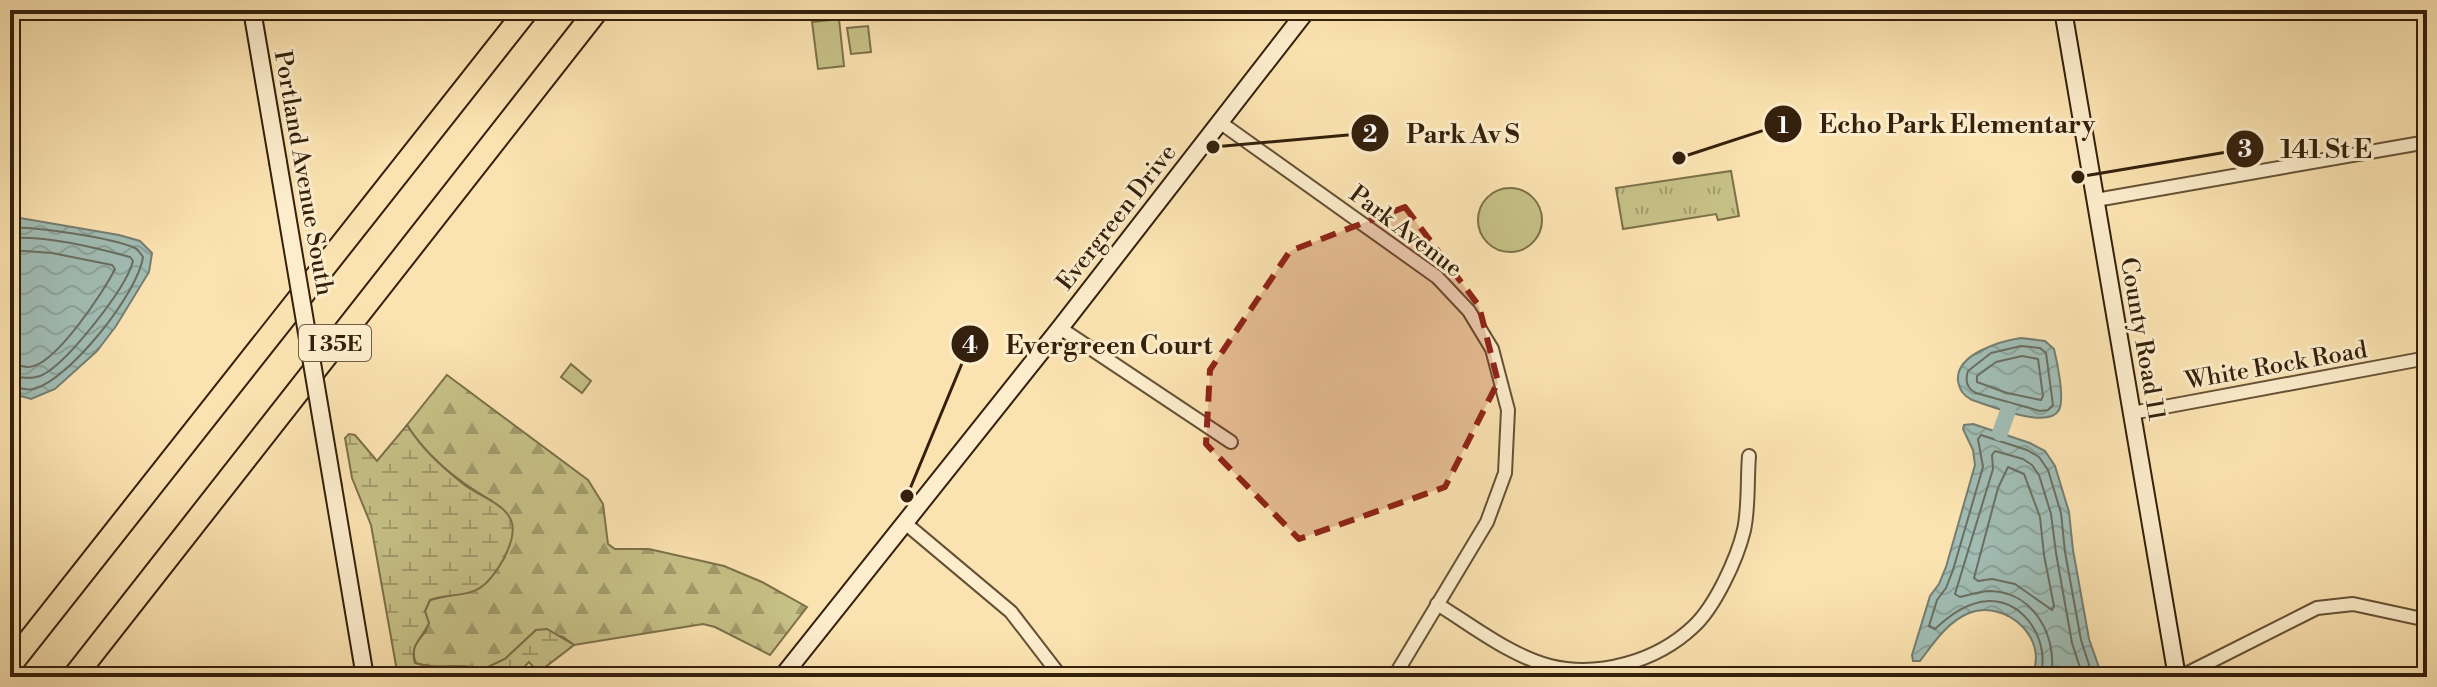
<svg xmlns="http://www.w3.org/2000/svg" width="2437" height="687" viewBox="0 0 2437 687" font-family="'Libre Bodoni',serif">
<defs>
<pattern id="grass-tufts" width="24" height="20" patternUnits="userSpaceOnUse" patternTransform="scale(2)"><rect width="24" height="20" fill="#c6c187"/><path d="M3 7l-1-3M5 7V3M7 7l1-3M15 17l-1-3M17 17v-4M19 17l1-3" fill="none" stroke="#a29c6d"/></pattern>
<pattern id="forest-firs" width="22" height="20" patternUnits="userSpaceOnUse" patternTransform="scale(2)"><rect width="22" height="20" fill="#c6c187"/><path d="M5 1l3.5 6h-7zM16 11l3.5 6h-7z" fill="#a29c6d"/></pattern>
<pattern id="wetland-marsh" width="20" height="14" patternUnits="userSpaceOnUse" patternTransform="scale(2)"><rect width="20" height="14" fill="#c6c187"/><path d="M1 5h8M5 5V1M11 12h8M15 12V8" fill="none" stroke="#a29c6d"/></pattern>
<pattern id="water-waves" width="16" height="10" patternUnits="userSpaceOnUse" patternTransform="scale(2)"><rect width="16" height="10" fill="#a1bdb5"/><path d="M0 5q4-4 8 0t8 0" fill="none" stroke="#8ba29a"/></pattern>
</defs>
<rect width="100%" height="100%" fill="#fbe3b1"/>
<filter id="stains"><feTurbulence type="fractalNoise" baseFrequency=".0025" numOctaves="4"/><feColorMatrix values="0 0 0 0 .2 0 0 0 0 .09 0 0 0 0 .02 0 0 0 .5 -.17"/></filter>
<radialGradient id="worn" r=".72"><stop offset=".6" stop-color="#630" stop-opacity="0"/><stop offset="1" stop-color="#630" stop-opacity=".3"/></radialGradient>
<!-- grass -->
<g fill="url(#grass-tufts)" stroke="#7d704a" stroke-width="2">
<path d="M1731,171L1739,216L1718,220L1716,214L1623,229L1616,188Z"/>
<path d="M571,364L591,381L582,393L561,377Z"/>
</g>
<!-- forest -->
<path fill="url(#forest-firs)" stroke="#7d704a" stroke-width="2" d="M447,375L588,480L603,504L608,544L615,549H649L724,566L762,582L807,607L770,655L715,627L703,624L574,645L563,637L536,630L505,659L484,669C461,662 438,671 416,663C410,649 416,642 426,631L425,611L430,600L479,588L505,557L492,501C459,482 427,458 407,425Z"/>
<!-- wetland -->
<path fill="url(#wetland-marsh)" stroke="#7d704a" stroke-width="2" d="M407,425C421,448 441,466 462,483C476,495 503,502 511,520C519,539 495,580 478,589C464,597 445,594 430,600L425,611L429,623C422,639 409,645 415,663C438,671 461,662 484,669L505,659L536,630L547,629L574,645L544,668L536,670L529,662L515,677H400L397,671L371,525L352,478L345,438L349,434L355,435L377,461Z"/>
<!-- pitch -->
<g fill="#c6c187" stroke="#7d704a" stroke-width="2">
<path d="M839,19L844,66L818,69L812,22Z"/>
<path d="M868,26L871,52L851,54L847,28Z"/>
<circle cx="1510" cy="220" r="32"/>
</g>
<!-- water -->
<g fill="url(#water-waves)" stroke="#757e71" stroke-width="2">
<path d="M20,218L119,235L140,241L152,253L149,272L116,326L97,351L55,389L31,399L10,393V220Z"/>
<path d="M2021,338L2045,341L2054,349C2057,361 2065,399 2059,410C2048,430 1991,406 1972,400C1964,396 1960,391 1958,381C1955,354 2001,341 2021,338Z"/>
<path d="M1973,424L2030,443L2045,451L2055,466L2069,512L2073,550L2089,639L2101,673L2100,677H2031C2051,639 2006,599 1969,613C1947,622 1933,644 1920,661H1913L1912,655L1930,596L1939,584L1946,567L1975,465L1973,450L1963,429L1964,425Z"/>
</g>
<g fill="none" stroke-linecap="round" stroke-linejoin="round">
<!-- shore -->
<g stroke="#6a6e60" stroke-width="2">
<path d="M10,228C34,226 113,238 135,248C139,250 140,253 143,257C138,293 70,379 34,389C27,391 18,387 10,386"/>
<path d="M10,238C49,236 93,247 130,257L133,261C126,289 70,358 46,373C33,381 24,377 10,376"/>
<path d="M10,250L52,253L112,265L115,269C104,291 55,366 29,367C23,367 16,364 10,364"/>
<path d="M2021,346L2040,348L2046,353L2053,405L2048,410L2040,411L1976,393C1966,388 1965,380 1968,371L1991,353Z"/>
<path d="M2022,356L2038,359L2043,396L2041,400L2007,393L1977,382V376L1996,362Z"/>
<path d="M2008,467L2024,474L2040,517L2044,555L2054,606L2052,610L2015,584L1992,579L1978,581L1974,578L1998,488Z"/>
<path d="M2040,677C2051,644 2026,600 1989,601C1967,602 1950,615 1935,629L1929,626L1937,600L1946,588L1953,570L1983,467L1978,439L1981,435L2027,450L2039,457L2048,470L2061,513L2065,552L2081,640L2093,677"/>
<path d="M2051,677C2058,638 2035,592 1990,591C1981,591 1969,595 1960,597L1955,594L1993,469L1992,455L1995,451L2023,459L2032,465L2039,475L2051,514L2056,553L2072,643L2083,677"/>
</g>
<!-- canal -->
<path stroke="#a1bdb5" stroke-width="16" d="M2000,433L2008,411"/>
<!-- street casing -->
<g stroke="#665135" stroke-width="16">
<g id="street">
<path d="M1221,123L1437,277L1469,311L1492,349L1508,410L1505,473L1487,522L1394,677"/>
<path d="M2096,200L2427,142"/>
<path d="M1060,328L1231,442"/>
<path d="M2132,413L2427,358"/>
<path d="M905,523L1011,612L1061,677"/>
<path d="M1437,604C1473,626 1509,655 1550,666C1599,678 1657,661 1693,627C1715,607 1737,559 1744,530C1749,507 1747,480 1749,456"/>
<path d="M2180,677L2317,608L2353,604L2427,620"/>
</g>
</g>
<!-- secondary casing -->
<g stroke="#34200c" stroke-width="20">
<g id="secondary">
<path d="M252,10L278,162"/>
<path d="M2063,10L2177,677"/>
<path d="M333,487L365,677"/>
<path d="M782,677L1060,328L1307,10"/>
</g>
</g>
<!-- highway casing -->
<g stroke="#34200c" stroke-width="26">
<g id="highway">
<path d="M10,665L527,10"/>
<path d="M74,677L597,10"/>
</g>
</g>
<!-- street -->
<use href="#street" stroke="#fcedcc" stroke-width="12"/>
<!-- secondary -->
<use href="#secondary" stroke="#fcedcc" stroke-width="16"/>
<!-- highway -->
<use href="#highway" stroke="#fbe3b1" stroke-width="22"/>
<!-- secondary-bridge casing -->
<g stroke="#34200c" stroke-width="20" stroke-linecap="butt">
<path id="secondary-bridge" d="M278,162L333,487"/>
</g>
<!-- secondary-bridge -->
<use href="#secondary-bridge" stroke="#fcedcc" stroke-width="16"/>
</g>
<!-- marked area -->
<path fill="#8f2418" fill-opacity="0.2" stroke="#8f2418" stroke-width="6" stroke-dasharray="16 10" stroke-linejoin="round" d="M1405,207L1479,306L1498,382L1445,487L1299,539L1206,444L1210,370L1290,251Z"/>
<g text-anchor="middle" stroke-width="6" stroke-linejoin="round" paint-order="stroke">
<!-- shield labels -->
<rect fill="#fcedcc" stroke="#705e46" stroke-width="2" x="299" y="325" width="72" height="36" rx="6"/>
<g font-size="22" font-weight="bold" fill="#34200c">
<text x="335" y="351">I 35E</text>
</g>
<!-- street labels -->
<g font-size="24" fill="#34200c" stroke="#fcedcc">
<text transform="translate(304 173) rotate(80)" y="8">Portland Avenue South</text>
<text transform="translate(1116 217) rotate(-52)" y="8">Evergreen Drive</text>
<text transform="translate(1406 231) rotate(37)" y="8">Park Avenue</text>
<text transform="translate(2143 339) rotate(80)" y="8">County Road 11</text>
<text transform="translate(2276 365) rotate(-10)" y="8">White Rock Road</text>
</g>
</g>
<!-- callouts -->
<path fill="none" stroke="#34200c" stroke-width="3" d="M1679 158L1783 124M1213 147L1370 133M2078 177L2245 149M907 496L970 344"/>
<g fill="#34200c" stroke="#fcedcc" stroke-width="3">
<circle cx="1679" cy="158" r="8"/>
<circle cx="1213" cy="147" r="8"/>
<circle cx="2078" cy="177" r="8"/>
<circle cx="907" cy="496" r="8"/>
<circle cx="1783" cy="124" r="20"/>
<circle cx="1370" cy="133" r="20"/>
<circle cx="2245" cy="149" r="20"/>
<circle cx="970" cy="344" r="20"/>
</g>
<g font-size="24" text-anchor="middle" font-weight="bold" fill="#fff">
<text x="1783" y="133">1</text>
<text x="1370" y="142">2</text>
<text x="2245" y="157">3</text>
<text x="970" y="353">4</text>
</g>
<g font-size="26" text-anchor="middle" font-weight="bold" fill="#34200c" stroke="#fcedcc" stroke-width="6" stroke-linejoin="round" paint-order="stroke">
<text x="1957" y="133">Echo Park Elementary</text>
<text x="1463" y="143">Park Av S</text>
<text x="2326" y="158">141 St E</text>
<text x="1109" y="354">Evergreen Court</text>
</g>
<!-- margin -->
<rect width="2437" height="687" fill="none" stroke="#fbe3b1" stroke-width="40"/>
<rect x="12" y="12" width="2413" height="663" fill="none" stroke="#34200c" stroke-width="4"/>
<rect x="20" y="20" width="2397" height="647" fill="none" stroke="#34200c" stroke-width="2"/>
<rect width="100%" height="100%" filter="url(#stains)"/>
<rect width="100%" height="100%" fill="url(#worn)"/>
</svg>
